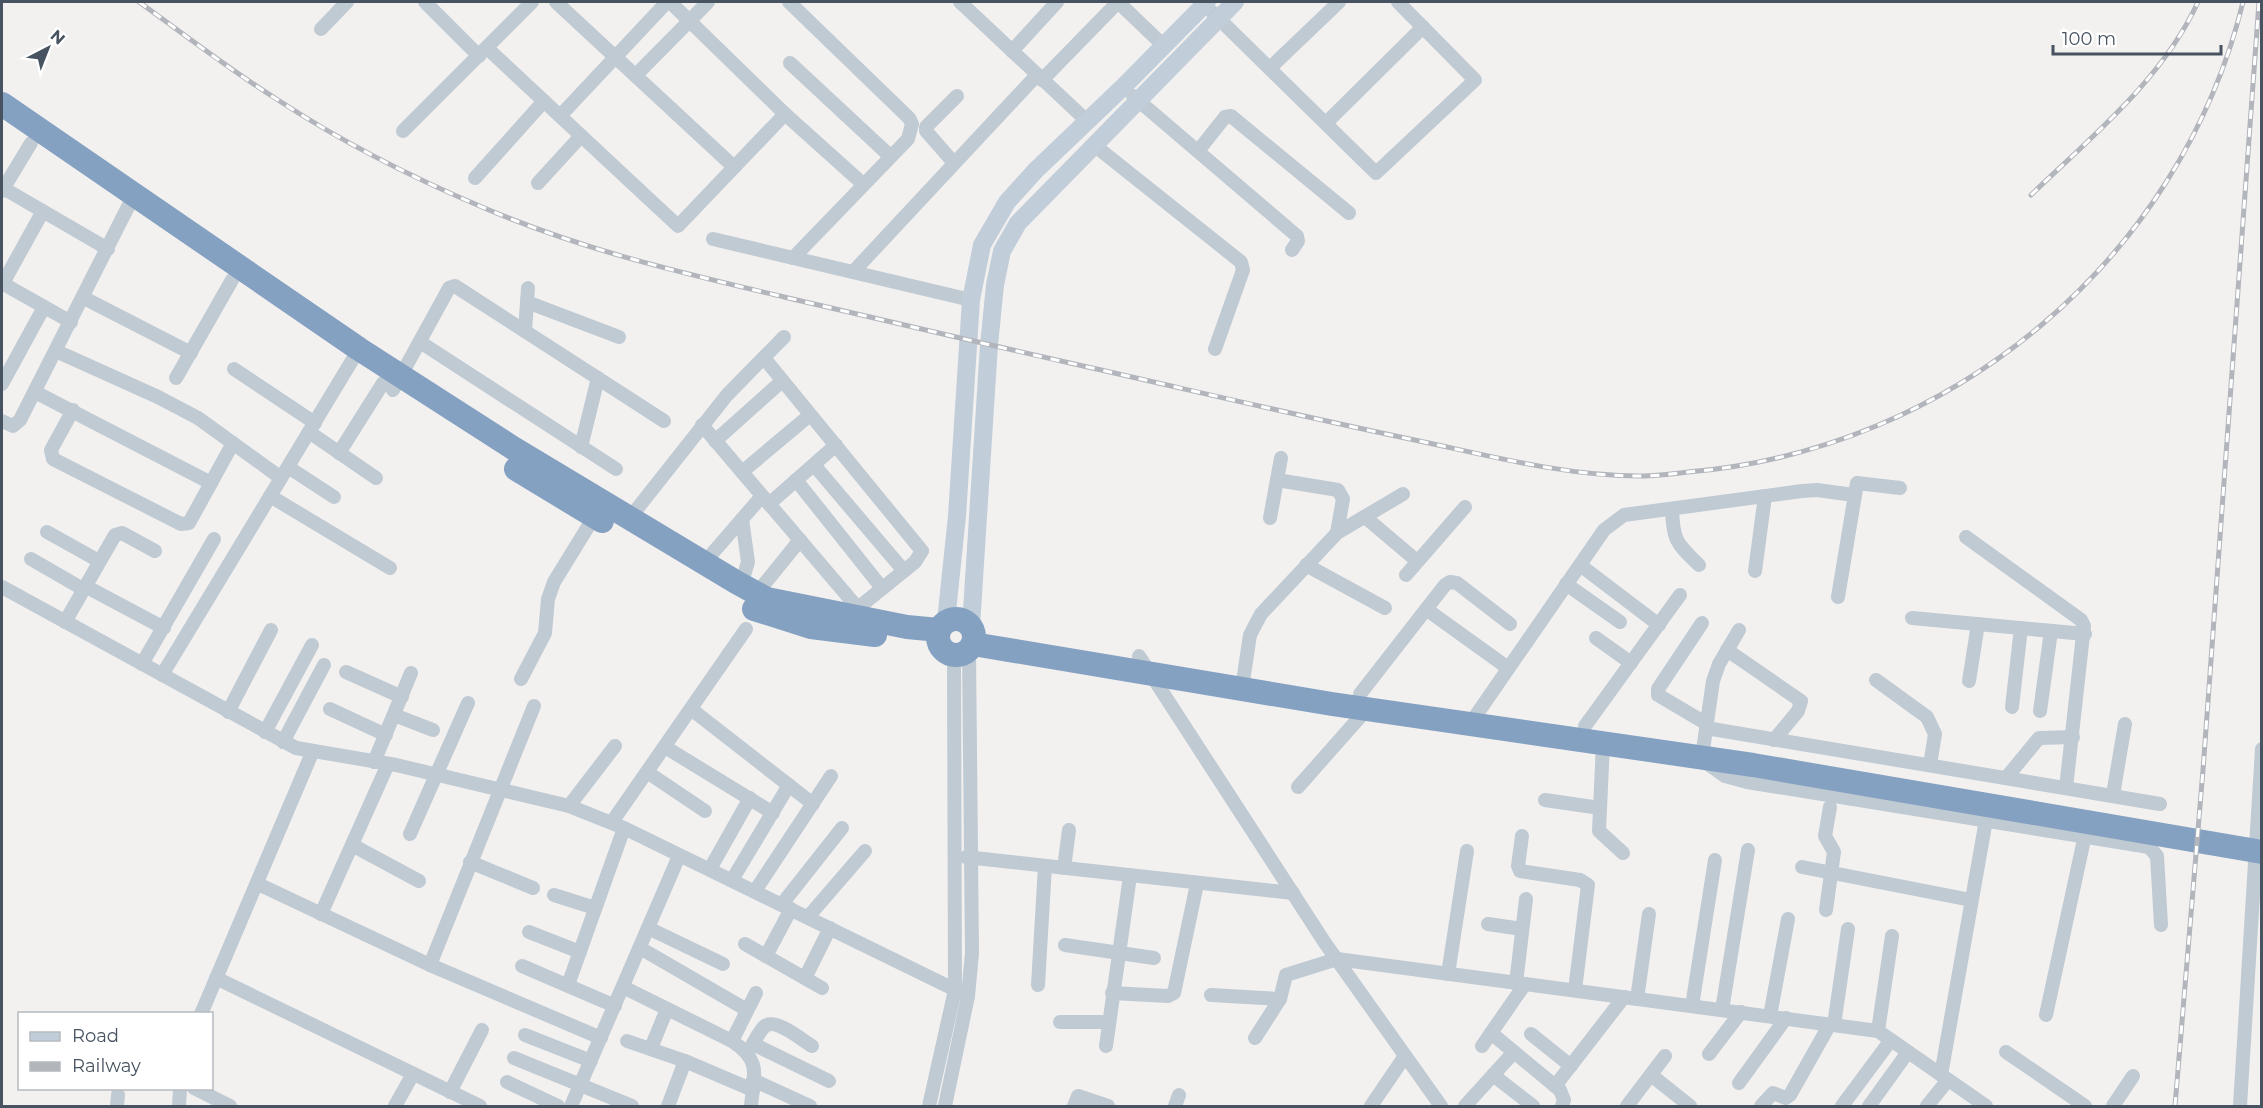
<svg xmlns="http://www.w3.org/2000/svg" width="2263" height="1108" viewBox="0 0 2263 1108" font-family="Montserrat,sans-serif">
<rect width="100%" height="100%" fill="#f3f1f0"/>
<g fill="none" stroke-linecap="round" stroke-linejoin="round">
<!-- street -->
<g stroke="#c0cad3" stroke-width="14">
<path d="M425,2L479,56"/>
<path d="M556,2L734,167"/>
<path d="M670,2L785,114L863,184"/>
<path d="M789,2L909,118L912,124L908,139L793,258"/>
<path d="M960,2L1087,121"/>
<path d="M1118,2L1164,46"/>
<path d="M1212,12L1376,173L1475,80L1398,2"/>
<path d="M321,29L347,2"/>
<path d="M487,48L678,226L785,114"/>
<path d="M1012,51L1057,2"/>
<path d="M790,63L890,156"/>
<path d="M1270,68L1339,2"/>
<path d="M636,75L708,2"/>
<path d="M1042,80L1118,2"/>
<path d="M1133,96L1297,236L1298,241L1292,250"/>
<path d="M560,116L667,2"/>
<path d="M1326,123L1423,27"/>
<path d="M403,131L532,2"/>
<path d="M1094,145L1241,262L1243,270L1215,349"/>
<path d="M1198,151L1225,117L1231,116L1349,213"/>
<path d="M954,163L926,131V127L957,96"/>
<path d="M475,178L544,101"/>
<path d="M538,183L581,136"/>
<path d="M3,188L108,249"/>
<path d="M2,191L31,143"/>
<path d="M713,239L971,300"/>
<path d="M853,272L1037,75"/>
<path d="M2,283L71,322"/>
<path d="M3,283L43,211"/>
<path d="M84,298L191,353"/>
<path d="M527,302L619,337"/>
<path d="M525,331L528,288"/>
<path d="M420,342L616,469"/>
<path d="M56,351L158,397L198,418L281,478"/>
<path d="M764,358L922,551L915,562L858,608"/>
<path d="M234,369L315,423"/>
<path d="M176,378L232,280"/>
<path d="M2,384L44,307"/>
<path d="M393,390L449,288L455,286L664,421"/>
<path d="M35,392L211,483"/>
<path d="M73,410L51,450L53,459L181,524L189,523L233,443"/>
<path d="M2,421L13,426L20,420L134,195"/>
<path d="M702,425L862,613"/>
<path d="M309,432L376,478"/>
<path d="M715,441L782,381"/>
<path d="M581,447L598,378"/>
<path d="M339,453L383,383"/>
<path d="M814,465L904,571"/>
<path d="M288,467L334,497"/>
<path d="M742,472L810,415"/>
<path d="M796,480L882,588"/>
<path d="M1277,480L1338,490L1343,499L1337,533"/>
<path d="M270,496L390,568"/>
<path d="M769,504L836,445"/>
<path d="M1672,509C1673,540 1676,543 1699,565"/>
<path d="M1365,517L1417,561"/>
<path d="M1270,518L1281,458"/>
<path d="M629,519L727,395L784,337"/>
<path d="M47,532L99,561"/>
<path d="M1966,537L2081,620L2084,626L2066,788"/>
<path d="M31,559L83,589"/>
<path d="M704,563L762,496"/>
<path d="M1306,565L1385,608"/>
<path d="M1580,565L1659,625"/>
<path d="M1755,571L1765,496"/>
<path d="M1406,575L1465,507"/>
<path d="M1566,584L1620,622"/>
<path d="M741,585L748,562L742,519"/>
<path d="M85,586L164,628"/>
<path d="M2,587L296,748L396,765L569,806L624,828L968,996"/>
<path d="M757,593L800,540"/>
<path d="M1838,597L1857,483L1900,488"/>
<path d="M1426,609L1508,668"/>
<path d="M1912,618L2085,634"/>
<path d="M65,622L115,535L122,533L155,551"/>
<path d="M1702,623L1658,689V695L1707,724"/>
<path d="M1596,638L1631,663"/>
<path d="M1727,650L1801,701L1798,711L1774,740"/>
<path d="M1139,656L1325,943L1441,1106"/>
<path d="M142,664L214,539"/>
<path d="M346,672L402,697"/>
<path d="M162,675L359,349"/>
<path d="M521,679L545,633L548,599L554,582L594,517"/>
<path d="M1876,680L1927,717L1935,734L1930,765"/>
<path d="M1969,681L1978,624"/>
<path d="M1242,688L1250,635L1261,614L1337,533L1403,494"/>
<path d="M1360,694L1445,585L1450,582L1457,583L1510,624"/>
<path d="M2012,707L2021,628"/>
<path d="M330,709L386,735"/>
<path d="M691,709L813,804"/>
<path d="M2040,711L2051,631"/>
<path d="M228,712L271,630"/>
<path d="M394,715L433,730"/>
<path d="M1470,724L1604,530L1624,515L1802,491L1817,490L1854,495"/>
<path d="M1585,726L1680,595"/>
<path d="M1706,728L2160,804"/>
<path d="M265,732L312,645"/>
<path d="M283,742L324,665"/>
<path d="M1603,743L1599,831L1623,853"/>
<path d="M665,747L773,813"/>
<path d="M1702,757L1713,681L1719,664L1739,630"/>
<path d="M1704,761L1725,776L1747,782L2149,847L2157,856L2161,925"/>
<path d="M374,762L411,673"/>
<path d="M647,772L705,811"/>
<path d="M2006,778L2039,738L2073,737"/>
<path d="M1298,787L1367,709"/>
<path d="M2113,795L2125,724"/>
<path d="M1545,800L1600,808"/>
<path d="M569,806L615,746"/>
<path d="M612,822L746,629"/>
<path d="M410,834L468,703"/>
<path d="M1522,836L1518,866L1520,871L1580,880L1588,885L1575,990"/>
<path d="M352,845L419,881"/>
<path d="M966,857L1293,893"/>
<path d="M470,862L533,888"/>
<path d="M1802,867L1971,900"/>
<path d="M1064,868L1069,830"/>
<path d="M710,869L750,798"/>
<path d="M732,880L789,785"/>
<path d="M258,884L430,965L534,706"/>
<path d="M755,891L831,776"/>
<path d="M554,895L595,908"/>
<path d="M782,904L842,828"/>
<path d="M1826,910L1834,852L1825,836L1830,807"/>
<path d="M321,914L388,764"/>
<path d="M808,917L865,851"/>
<path d="M1488,924L1522,929"/>
<path d="M648,928L723,964"/>
<path d="M529,932L580,952"/>
<path d="M745,944L822,988"/>
<path d="M1065,945L1154,958"/>
<path d="M640,948L747,1010"/>
<path d="M766,956L791,909"/>
<path d="M430,965L601,1038"/>
<path d="M522,966L615,1006"/>
<path d="M1448,974L1467,851"/>
<path d="M216,978L480,1106"/>
<path d="M805,978L830,928"/>
<path d="M1516,983L1526,899"/>
<path d="M568,985L624,828"/>
<path d="M1038,985L1045,866"/>
<path d="M623,987L732,1041C762,1061 754,1074 751,1106"/>
<path d="M1112,993L1168,996L1174,993L1197,884"/>
<path d="M1211,995L1280,999"/>
<path d="M1637,999L1649,914"/>
<path d="M1692,1006L1715,860"/>
<path d="M1722,1010L1748,850"/>
<path d="M201,1014L312,753"/>
<path d="M2046,1015L2085,835"/>
<path d="M1770,1016L1788,919"/>
<path d="M1060,1022H1108"/>
<path d="M1834,1025L1848,929"/>
<path d="M1878,1031L1892,936"/>
<path d="M1491,1033L1560,1090L1564,1100L1562,1106"/>
<path d="M1531,1034L1571,1066"/>
<path d="M525,1035L591,1061"/>
<path d="M1255,1038L1280,999L1286,975L1337,959L1878,1031L1986,1106"/>
<path d="M627,1041L685,1061L753,1090"/>
<path d="M732,1041L756,993"/>
<path d="M753,1044L829,1081"/>
<path d="M1106,1046L1130,876"/>
<path d="M1482,1046L1525,984"/>
<path d="M651,1048L667,1009"/>
<path d="M749,1050C754,1043 759,1031 765,1026C776,1018 802,1040 812,1046"/>
<path d="M2006,1052L2085,1106"/>
<path d="M1709,1054L1741,1012"/>
<path d="M514,1058L632,1106"/>
<path d="M1493,1075L1533,1106"/>
<path d="M1651,1075L1690,1106"/>
<path d="M1941,1075L1986,820"/>
<path d="M753,1080L810,1106"/>
<path d="M507,1082L558,1106"/>
<path d="M1739,1083L1786,1018"/>
<path d="M1555,1086L1624,997"/>
<path d="M194,1088L230,1106"/>
<path d="M450,1092L482,1030"/>
<path d="M117,1106L118,1095"/>
<path d="M179,1106L180,1088"/>
<path d="M395,1106L413,1074"/>
<path d="M571,1106L679,856"/>
<path d="M668,1106L685,1061"/>
<path d="M929,1106L955,990L954,655"/>
<path d="M945,1106L968,996L972,953L969,650"/>
<path d="M1074,1106L1078,1096L1108,1106"/>
<path d="M1175,1106L1179,1095"/>
<path d="M1371,1106L1405,1056"/>
<path d="M1465,1106L1514,1052"/>
<path d="M1627,1106L1665,1056"/>
<path d="M1761,1106L1773,1093L1786,1098L1790,1095L1830,1024"/>
<path d="M1842,1106L1891,1040"/>
<path d="M1869,1106L1908,1052"/>
<path d="M1927,1106L1948,1080"/>
<path d="M2113,1106L2133,1076"/>
<path d="M2240,1106L2262,749"/>
</g>
<!-- secondary -->
<g stroke="#c2cdda" stroke-width="18">
<path d="M946,621L957,516L971,300L982,245L1007,202L1036,170L1123,87L1207,2"/>
<path d="M971,626L989,345L995,285L1002,251L1018,223L1235,2"/>
</g>
<!-- highway -->
<g stroke="#85a1c2" stroke-width="24">
<path d="M2,104L359,349L513,448L736,582L767,599L907,627L939,630"/>
<path d="M516,469L602,521"/>
<path d="M754,609L811,627L875,635"/>
<circle cx="956" cy="637" r="18"/>
<path d="M973,644L1332,704L1753,765L2262,852"/>
</g>
<!-- rail casing -->
<g stroke="#b2b5bb" stroke-width="5">
<g id="rail">
<path d="M139,2C185,35 230,70 278,100C342,142 411,177 482,207C582,250 679,272 784,297C887,321 989,345 1092,368C1203,393 1313,419 1424,442C1494,457 1568,476 1640,476C1656,476 1672,474 1688,472C1952,450 2180,260 2243,2"/>
<path d="M2031,195C2092,136 2162,80 2198,2"/>
<path d="M2175,1106L2203,770L2259,2"/>
</g>
</g>
<!-- rail -->
<use href="#rail" stroke="#fff" stroke-width="3" stroke-dasharray="9" stroke-linecap="butt"/>
</g>
<!-- border -->
<rect width="2263" height="1108" fill="none" stroke="#475360" stroke-width="6"/>
<!-- legend -->
<rect x="18" y="1012" width="195" height="78" fill="#ffffff" stroke="#b5babf" stroke-width="1.5"/>
<rect x="30" y="1032" width="30" height="9" fill="#c2cdda" stroke="#b5babf" stroke-width="1.5"/>
<text x="72" y="1042" font-size="18" fill="#475360">Road</text>
<rect x="30" y="1062" width="30" height="9" fill="#b2b5bb" stroke="#b5babf" stroke-width="1.5"/>
<text x="72" y="1072" font-size="18" fill="#475360">Railway</text>
<!-- north arrow -->
<g transform="translate(48 48) rotate(42)" stroke="#ffffff" stroke-width="4.5" paint-order="stroke">
<path d="M0-4.5L10 22L0 15L-10 22Z" fill="#475360"/>
<text y="-9" font-size="16" font-weight="bold" text-anchor="middle" fill="#475360">N</text>
</g>
<!-- scale -->
<path d="M2053 45v9h168v-9" fill="none" stroke="#475360" stroke-width="3"/>
<text x="2062" y="45" font-size="18" fill="#475360" stroke="#ffffff" stroke-width="4.5" paint-order="stroke">100 m</text>
</svg>
